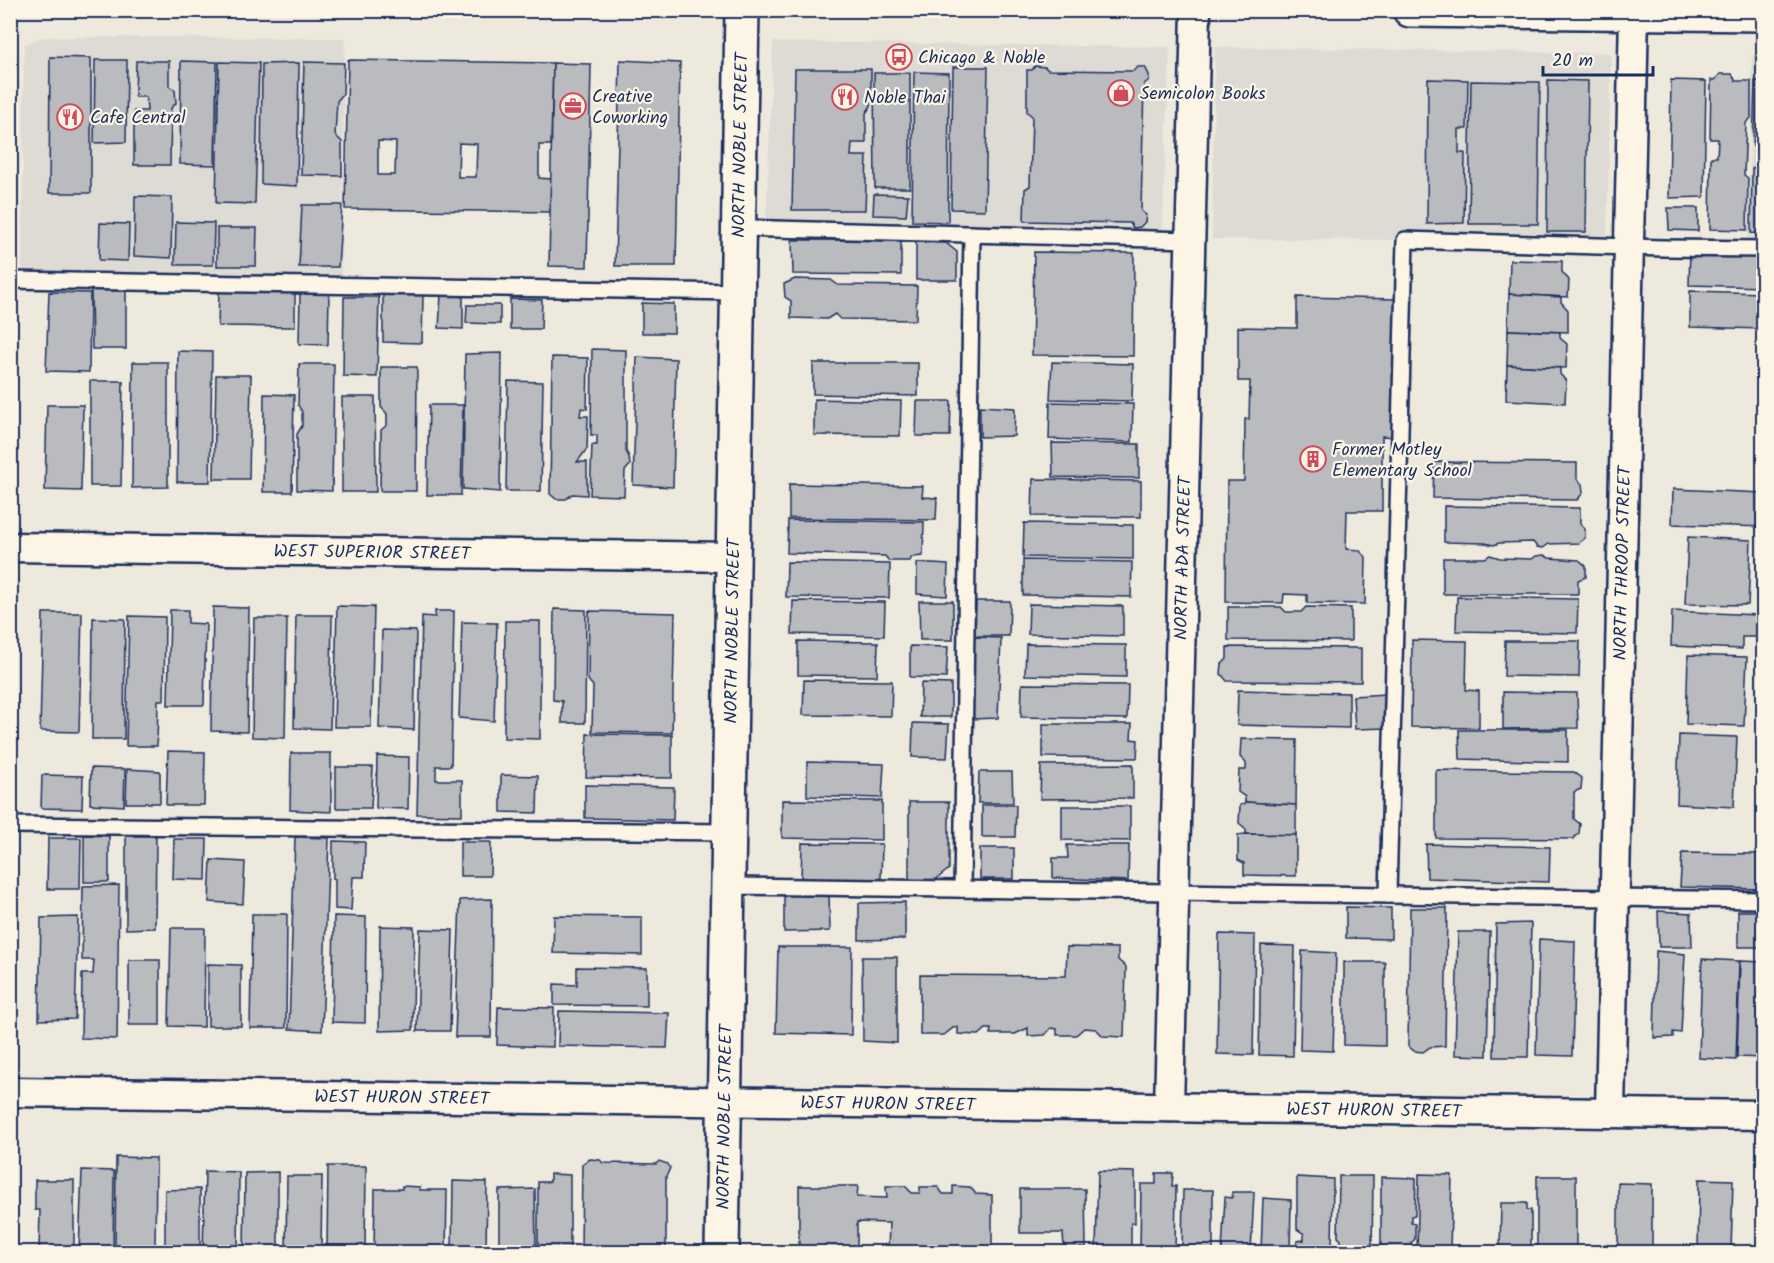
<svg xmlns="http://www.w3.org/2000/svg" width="1774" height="1263" viewBox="0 0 1774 1263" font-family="Kalam,sans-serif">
<rect width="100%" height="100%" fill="#eee9dd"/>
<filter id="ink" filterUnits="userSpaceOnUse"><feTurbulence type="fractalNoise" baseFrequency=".0167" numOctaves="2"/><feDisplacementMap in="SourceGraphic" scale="12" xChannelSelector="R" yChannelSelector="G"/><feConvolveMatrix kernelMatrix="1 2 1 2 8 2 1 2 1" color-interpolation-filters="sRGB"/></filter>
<g filter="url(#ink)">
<!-- built -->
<g fill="#dedbd4">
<path d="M42,37L345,38L341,288L22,283L24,45Z"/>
<path d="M773,42L1170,47L1162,239L766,228Z"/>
<path d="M1215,47L1611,53L1607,246L1405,240L1212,239Z"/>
<path d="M1752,56H1763V249L1748,248Z"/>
</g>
<!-- building -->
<g fill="#babbbe" stroke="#1b2f5e" stroke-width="1.5" fill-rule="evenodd">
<path d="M50,57L91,58V193H49Z"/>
<path d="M95,60H127L126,142L94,143Z"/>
<path d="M348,60L553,63L551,145H539V178L551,179L550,212L345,209ZM378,141L396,142L395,175H378ZM459,143L477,144L476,177H458Z"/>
<path d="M620,60L680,63L676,266H615Z"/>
<path d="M136,61H169V86L175,90L176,103L171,108L170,165H134V111H147L146,97H135Z"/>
<path d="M181,61L217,62L215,165L180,164Z"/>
<path d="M219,62L259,63L255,204L216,203Z"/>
<path d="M304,62L344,63L343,94L337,101L335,135L342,142V176L301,175Z"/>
<path d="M299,63L297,186L261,184L262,64Z"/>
<path d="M553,63L591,64L587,267L549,266Z"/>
<path d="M1035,66L1045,67L1048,70L1133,71L1138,67H1145L1149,75V80L1144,84L1141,211L1146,215L1145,222L1140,227L1133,228L1130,223L1024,221L1025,189L1030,186L1032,116L1027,112V70H1032Z"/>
<path d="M953,67H988L985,210L951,209Z"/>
<path d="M795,69H871V106L866,113V143H852L851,156H867L865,210H792Z"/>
<path d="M914,72L949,73L948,222L912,221Z"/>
<path d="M874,73H910V188H875Z"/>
<path d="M1720,74H1732L1736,81H1751V118L1746,123L1744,175L1748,178L1747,230L1710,229L1711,157H1717L1718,139H1710L1711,80H1715Z"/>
<path d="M1428,79L1468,80L1467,129H1459V153H1465L1464,223L1427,224Z"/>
<path d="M1548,80L1588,81L1586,232H1547Z"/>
<path d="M1671,80L1706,81L1704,197L1669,198Z"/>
<path d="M1471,81L1540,82L1538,224H1469Z"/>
<path d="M1755,81H1764V234L1751,233L1752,169L1757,165V151L1753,146Z"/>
<path d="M874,194L908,195L906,216L873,215Z"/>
<path d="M135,196L172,197L171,258L134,256Z"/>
<path d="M302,205H342L338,267H299Z"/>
<path d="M1668,208H1698V231L1669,230Z"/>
<path d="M176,222L214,223L213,265H175Z"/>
<path d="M100,223L129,224L128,261L99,260Z"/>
<path d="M217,228H257L256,266H217Z"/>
<path d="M792,240H901V275L793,274Z"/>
<path d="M916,242L946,243L957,252V280H916Z"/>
<path d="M1690,250L1764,253V287L1689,285Z"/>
<path d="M1034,252L1134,253L1133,356L1032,355Z"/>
<path d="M1510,260L1562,261V272L1569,280L1568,297L1509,294Z"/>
<path d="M795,279L831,280L838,285L917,286L916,320L840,319L835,314L827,319L791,318V301L785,297L784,284Z"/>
<path d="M91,290L126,291V349H92Z"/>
<path d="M219,290L295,292V327L218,326Z"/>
<path d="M1690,291L1764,293V329L1690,327Z"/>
<path d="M49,292L90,293L89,372L46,371Z"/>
<path d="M300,293L329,294L328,345L299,344Z"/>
<path d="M383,294L423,295L422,343L383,342Z"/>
<path d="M1509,294L1561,297V302L1568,310V332L1508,330Z"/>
<path d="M441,295H463V329L439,328Z"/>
<path d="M344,297H379L377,377L343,376Z"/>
<path d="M1297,297L1398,299L1396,437L1382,436V511H1347L1346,549L1359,550L1366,557L1365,604L1307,603V595L1284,594L1283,603L1226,602L1227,481H1244L1245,419H1249L1250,381H1238V327L1297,328Z"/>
<path d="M510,299L542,300L541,329H510Z"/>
<path d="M642,303L674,304V333H642Z"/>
<path d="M467,305H500V324L466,323Z"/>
<path d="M1508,330L1560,332V338L1567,344L1566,368L1507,365Z"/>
<path d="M592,349L626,350V451L629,457L630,465L625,471L624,496L590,495L592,445H597V435H591Z"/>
<path d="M178,351L212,352L210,482H177Z"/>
<path d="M502,353L500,492L463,489L465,354Z"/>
<path d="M552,357L588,358L587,409L581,408L580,416H588L587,449L577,462H587V495L572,494L566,499H556L550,494Z"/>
<path d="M637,357L676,359L673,487L633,485Z"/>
<path d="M133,362H168V487L132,488Z"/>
<path d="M1052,362L1133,364L1132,401L1050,399Z"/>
<path d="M813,363H918V396L813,394Z"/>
<path d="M299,364H334L332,491L297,490V434L302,426V412L298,405Z"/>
<path d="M1507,365L1560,368V374L1566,381L1565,403L1506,400Z"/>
<path d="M381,367H417L416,491H380L381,430L387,425V414L381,407Z"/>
<path d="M216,375H251L249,479H214Z"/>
<path d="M90,381H123L121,486H90Z"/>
<path d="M508,381L543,382L541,491H506Z"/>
<path d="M264,394L294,395L292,492H263Z"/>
<path d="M342,397H375L376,492H342Z"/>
<path d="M814,399L901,401L900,436L814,435Z"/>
<path d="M917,401H951L950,436H916Z"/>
<path d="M1050,402L1133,404L1132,442L1049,439Z"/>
<path d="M47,405H83L81,491L45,490Z"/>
<path d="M429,405H463L461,495H427Z"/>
<path d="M980,406L1015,408L1014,436L980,437Z"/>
<path d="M1052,443L1139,444V478L1053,477Z"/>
<path d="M1434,462L1577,463V479L1582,484L1583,493L1577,500L1433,498Z"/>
<path d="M1033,479L1141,481V517L1032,516Z"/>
<path d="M789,484L923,486L922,497L937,498L936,520L789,518Z"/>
<path d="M1673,489L1764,493V527L1672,524Z"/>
<path d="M1444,506L1580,508V524L1585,529V538L1579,543L1549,544L1543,548L1537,547L1533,542L1499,543L1494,545L1485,543L1444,542Z"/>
<path d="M788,520L924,522L923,556L912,557L910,561H889L885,556L787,553Z"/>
<path d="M1024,523L1133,525V559L1023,557Z"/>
<path d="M1688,537L1751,540L1748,605L1685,604Z"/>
<path d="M1490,555L1500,558L1532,559L1536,556L1544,555L1549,558L1579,560L1586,566V577L1578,580V594H1443V558H1485Z"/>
<path d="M1023,560L1132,562L1131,597L1023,595Z"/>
<path d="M787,562L890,564L889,598L786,597Z"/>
<path d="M917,563L948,565L947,596L917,594Z"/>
<path d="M1457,597L1578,599L1577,633L1456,631Z"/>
<path d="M793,601L885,602L884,636L792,634Z"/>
<path d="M919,601H953V640H920Z"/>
<path d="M976,601H1010L1009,636H975Z"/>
<path d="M1029,604L1123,606V636L1028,634Z"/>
<path d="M337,606L374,607L371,727H334Z"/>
<path d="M213,607L249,608L247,732L211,731Z"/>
<path d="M1228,607H1281L1286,612H1301L1306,607L1351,608V641L1228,640Z"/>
<path d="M554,609L586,610L585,723H562V701L553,700Z"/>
<path d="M170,610H188V623L206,624L204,705H168Z"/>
<path d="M435,611H454L451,766H436V780H462V815L417,814L422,616L435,617Z"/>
<path d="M589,611L675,613L672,733L592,732L593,686L588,680Z"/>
<path d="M1672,611L1757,615L1756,637H1742V649L1671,646Z"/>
<path d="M43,613H82L79,732L40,731Z"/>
<path d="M296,615H332L330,729L294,728Z"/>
<path d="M129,616L165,617L164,700H158L157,746H126Z"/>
<path d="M93,618L125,619L124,739H92Z"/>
<path d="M254,618H287L285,738L252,737Z"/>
<path d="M505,621H540V739L504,738Z"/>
<path d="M462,622L497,623L494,721L459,718Z"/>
<path d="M382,630L416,631L414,730L379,728Z"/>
<path d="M974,637L1001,638L998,718L971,719Z"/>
<path d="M1412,640L1467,641L1466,690L1479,691V728L1411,727Z"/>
<path d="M798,641L878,642L877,676L798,675Z"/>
<path d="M1505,641H1580L1579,677L1504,676Z"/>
<path d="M1026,644L1126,645V677L1025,675Z"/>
<path d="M910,646L948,647L946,678L910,677Z"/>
<path d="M1227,647L1361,648V682L1227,681L1221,674L1222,664L1227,659Z"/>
<path d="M1688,655L1747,657L1744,726L1686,724Z"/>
<path d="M804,680L892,681L891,716L803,715Z"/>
<path d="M921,683L951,684V717H920Z"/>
<path d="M1022,684L1128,685L1127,719L1021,717Z"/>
<path d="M1238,690L1349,693V728L1237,725Z"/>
<path d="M1503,692L1577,693L1578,728L1503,729Z"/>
<path d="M1386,694L1388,728L1355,729L1353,696Z"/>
<path d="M913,723L949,724L947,758L912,757Z"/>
<path d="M1043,724H1132L1131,739L1138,740L1137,758L1043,757Z"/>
<path d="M1459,730H1568V762L1460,759Z"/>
<path d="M587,734L672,735V778L586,777Z"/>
<path d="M1679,735L1737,737L1734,807L1677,804Z"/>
<path d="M1241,739L1297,740L1296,805L1245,802V797L1238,792L1239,770H1246V763L1240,757Z"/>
<path d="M168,751L205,752L204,805H166Z"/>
<path d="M291,753H331V812L290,810Z"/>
<path d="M377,756L409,757L408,809L376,808Z"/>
<path d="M807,762L884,764L882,798L807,796Z"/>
<path d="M1133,764V798L1040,799L1041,765Z"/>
<path d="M336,767H373L371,808H336Z"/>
<path d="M91,768L125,769L124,806L90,804Z"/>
<path d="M127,769L160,771V803H126Z"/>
<path d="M1436,770L1574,772L1582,778L1581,789L1574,792V819L1580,824L1579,833L1573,839L1436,838Z"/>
<path d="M979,772H1012L1013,803H978Z"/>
<path d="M42,775L83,776L82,809L41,808Z"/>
<path d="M501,775L538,776L537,813L501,812Z"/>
<path d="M585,785L674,787L673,820L585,818Z"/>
<path d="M782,800L882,801V840L782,838Z"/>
<path d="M909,802H949V869L934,881H909Z"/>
<path d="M1245,802L1296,805V835L1246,834V829L1239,823L1240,805L1245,804Z"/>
<path d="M982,805H1016L1015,837H982Z"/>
<path d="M1062,806H1130V841L1062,840Z"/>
<path d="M1246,834L1296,835V876L1244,875V863L1238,860V835Z"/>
<path d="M84,835L109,836V882H84Z"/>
<path d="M126,836H156L155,928L126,929Z"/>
<path d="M295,837L329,838L322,1031L289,1029Z"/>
<path d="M48,838H81L80,889H47Z"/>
<path d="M174,839H207L206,880L173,879Z"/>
<path d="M333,841L365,842L364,877H353L351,910L335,909V879H333Z"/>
<path d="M460,842H491L490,876H460Z"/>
<path d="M802,843L882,844L881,880L801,879Z"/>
<path d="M1426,844L1550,847L1549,882L1427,878Z"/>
<path d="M1067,845H1129L1128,881L1053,878V858H1068Z"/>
<rect x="980" y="848" width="34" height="31"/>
<path d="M1682,853L1761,854L1762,889L1680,887Z"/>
<path d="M211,860L245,862L243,904L209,902Z"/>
<path d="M119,885L117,1039L81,1038L82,974H93L94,960H82L83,886Z"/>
<path d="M784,894H829L830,931L784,932Z"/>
<path d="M492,899L491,1037H455L460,900Z"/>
<path d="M905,902V939L859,940V903Z"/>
<path d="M1346,907L1391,908V939L1346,938Z"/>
<path d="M1410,908H1447L1445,1046L1430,1047L1423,1052L1414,1051L1408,1046Z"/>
<path d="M1658,911L1691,913L1692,947H1659Z"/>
<rect x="1738" y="911" width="26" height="36"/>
<path d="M252,914H287L286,1028H250Z"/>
<path d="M334,916L366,917L365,1023L332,1022Z"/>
<path d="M554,916L642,917V955L553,953Z"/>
<path d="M78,917L75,1019L39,1020L41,918Z"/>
<path d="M1531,923L1528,1057H1494L1496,924Z"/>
<path d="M380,926L414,927L413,1030L379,1031Z"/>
<path d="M171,928H205L204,1027L169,1026Z"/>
<path d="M420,929L453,930L450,1031H417Z"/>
<path d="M1458,932H1490L1487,1056L1455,1055Z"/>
<path d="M1219,934L1255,935L1253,1055L1217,1054Z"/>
<path d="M1539,939L1575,941L1572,1056L1536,1055Z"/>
<path d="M1261,945L1295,946L1293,1056L1259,1055Z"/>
<path d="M778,947H852L851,1035L776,1033Z"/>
<path d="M1067,947L1118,948V960L1126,967L1124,1037L1103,1036L1096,1029L1084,1028L1076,1035H1057V1029L1051,1028L1045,1035L1028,1036V1028L1015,1034H990L991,1029H986L979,1035L958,1034V1027L953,1028L944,1035H920V975L1066,976Z"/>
<path d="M1302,951L1336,953L1333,1051L1300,1050Z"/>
<path d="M1656,951L1685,954L1681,1033L1673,1032V1037L1654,1038Z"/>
<path d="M862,957H897V1043L863,1041Z"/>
<path d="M1702,959L1739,961L1736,1060L1699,1058Z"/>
<rect x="129" y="960" width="31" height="65"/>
<path d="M1740,961L1764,962V1058L1737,1057Z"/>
<path d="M1344,962H1385V1046L1344,1045Z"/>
<path d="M208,964L241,965V1026H208Z"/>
<path d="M577,967L647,968V1006L554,1005V984L577,985Z"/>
<path d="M498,1007L554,1008L553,1047L497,1045Z"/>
<path d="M559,1011L669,1013L667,1048L558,1046Z"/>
<path d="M116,1157L156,1158L155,1252H115Z"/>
<path d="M590,1159L600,1160L603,1163L656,1164L659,1161L668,1164L670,1168L666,1177V1252H581L582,1164Z"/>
<path d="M328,1166H366L365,1252H327Z"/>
<path d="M82,1170L114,1171L113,1252H79Z"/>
<path d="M205,1171L239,1172L238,1252H203Z"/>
<path d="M1098,1171L1135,1172V1223H1131V1252H1096Z"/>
<path d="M278,1172V1252H244L245,1173Z"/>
<path d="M1156,1173H1173L1172,1186H1176L1175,1252H1140L1141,1184H1156Z"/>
<path d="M550,1174L570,1175V1252H538V1182H550Z"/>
<path d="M1419,1174L1452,1175L1450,1250L1442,1251V1252H1417Z"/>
<path d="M287,1176H322L321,1252H286Z"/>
<path d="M1339,1176H1373L1372,1252H1341V1240L1338,1237Z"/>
<rect x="1537" y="1176" width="39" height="76"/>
<path d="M1297,1177L1333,1179L1332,1252H1296L1297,1241L1304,1240V1234L1297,1229Z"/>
<path d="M1381,1177L1416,1178L1415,1215L1411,1216V1223L1415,1224V1239L1411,1243V1252H1381Z"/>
<path d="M1699,1179L1733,1180L1731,1252H1698Z"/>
<path d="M35,1180H74V1252H39L40,1210H35Z"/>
<path d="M453,1181L487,1182L486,1252H452Z"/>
<path d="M1618,1183L1652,1184V1252H1618Z"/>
<path d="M402,1186L420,1187V1190H447L446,1252H374L375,1189H402Z"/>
<path d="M799,1186H858L857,1197L887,1198L886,1186H905L912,1193H920V1187H938L943,1194H953V1186L970,1187L976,1194L992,1195V1252H888L889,1223L857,1222V1252H799Z"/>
<path d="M200,1189V1252H165V1190Z"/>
<path d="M535,1189L536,1252H499V1190Z"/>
<path d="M1020,1189H1085L1086,1248H1064L1063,1233H1020Z"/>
<path d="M1183,1190H1213V1252H1182Z"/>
<path d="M1232,1192H1254L1251,1252H1222L1225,1197L1232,1198Z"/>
<path d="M1263,1198L1291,1200L1290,1252H1261Z"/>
<path d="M1501,1203H1527V1210H1531V1252H1500Z"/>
</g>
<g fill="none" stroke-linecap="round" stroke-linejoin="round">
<!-- lane casing -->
<g stroke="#1b2f5e" stroke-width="20">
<g id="lane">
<path d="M739,228L1191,240"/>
<path d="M10,280L738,292"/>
<path d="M10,825L729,832"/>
<path d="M728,886L1764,900"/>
<path d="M962,889L972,234"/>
<path d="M1388,895L1405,240L1663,248L1764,249"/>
</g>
</g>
<!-- street casing -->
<g stroke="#1b2f5e" stroke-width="33">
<g id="street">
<path id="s1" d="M10,547L734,557"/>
<path id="s2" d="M10,1092L1764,1115"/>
<path id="s3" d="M1169,1107L1196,10"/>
<path id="s4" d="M1610,1112L1634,13"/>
</g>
</g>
<!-- secondary casing -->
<g stroke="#1b2f5e" stroke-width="38">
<g id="secondary">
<path d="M1410,10L1764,14"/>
<path id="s5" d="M722,1252L742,10"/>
</g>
</g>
<!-- lane -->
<use href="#lane" stroke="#fcf5e5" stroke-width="15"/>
<!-- street -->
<use href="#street" stroke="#fcf5e5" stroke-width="28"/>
<!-- secondary -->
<use href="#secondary" stroke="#fcf5e5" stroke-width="33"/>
</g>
</g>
<!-- icons -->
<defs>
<g id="bus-ring" transform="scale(1.35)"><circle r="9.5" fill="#fcf5e5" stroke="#d1495b" stroke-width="1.5"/><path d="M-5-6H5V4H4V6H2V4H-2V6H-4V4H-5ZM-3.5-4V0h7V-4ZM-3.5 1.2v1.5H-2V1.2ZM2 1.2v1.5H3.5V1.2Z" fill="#d1495b"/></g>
<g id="shop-ring" transform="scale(1.35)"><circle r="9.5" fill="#fcf5e5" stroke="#d1495b" stroke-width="1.5"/><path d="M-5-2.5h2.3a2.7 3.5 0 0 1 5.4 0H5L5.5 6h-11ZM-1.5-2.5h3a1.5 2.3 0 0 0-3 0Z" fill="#d1495b"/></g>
<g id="restaurant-ring" transform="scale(1.35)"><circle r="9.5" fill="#fcf5e5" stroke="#d1495b" stroke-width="1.5"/><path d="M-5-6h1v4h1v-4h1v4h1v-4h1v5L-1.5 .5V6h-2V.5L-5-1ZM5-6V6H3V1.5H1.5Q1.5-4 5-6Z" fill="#d1495b"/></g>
<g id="office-ring" transform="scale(1.35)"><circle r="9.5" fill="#fcf5e5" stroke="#d1495b" stroke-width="1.5"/><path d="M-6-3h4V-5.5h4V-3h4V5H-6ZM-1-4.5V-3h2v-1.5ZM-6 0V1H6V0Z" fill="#d1495b"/></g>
<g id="building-ring" transform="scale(1.35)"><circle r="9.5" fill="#fcf5e5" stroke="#d1495b" stroke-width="1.5"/><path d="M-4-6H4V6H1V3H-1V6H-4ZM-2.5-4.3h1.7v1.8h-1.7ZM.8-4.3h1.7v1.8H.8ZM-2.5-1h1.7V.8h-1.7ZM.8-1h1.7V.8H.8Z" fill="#d1495b"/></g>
</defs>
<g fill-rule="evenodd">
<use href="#bus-ring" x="899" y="57"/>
<use href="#shop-ring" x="1121" y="93"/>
<use href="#restaurant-ring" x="845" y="97"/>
<use href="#office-ring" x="573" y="106"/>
<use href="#restaurant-ring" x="70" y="117"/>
<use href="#building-ring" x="1313" y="459"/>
</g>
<g text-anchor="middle" stroke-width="4.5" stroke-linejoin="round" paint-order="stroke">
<!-- poi labels -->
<g font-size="18" fill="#1b2f5e" stroke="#fcf5e5" text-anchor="start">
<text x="918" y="63">Chicago &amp; Noble</text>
<text x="1140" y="99">Semicolon Books</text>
<text x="592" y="102">Creative<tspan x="592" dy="21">Coworking</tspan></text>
<text x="864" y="103">Noble Thai</text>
<text x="90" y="123">Cafe Central</text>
<text x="1332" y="455">Former Motley<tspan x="1332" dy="21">Elementary School</tspan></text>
</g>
<!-- street labels -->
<g font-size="18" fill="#1b2f5e" stroke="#fcf5e5">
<text dy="6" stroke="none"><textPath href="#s5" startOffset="1107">NORTH NOBLE STREET</textPath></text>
<text dy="6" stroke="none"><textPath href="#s1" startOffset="362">WEST SUPERIOR STREET</textPath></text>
<text dy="6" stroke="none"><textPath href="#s3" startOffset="549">NORTH ADA STREET</textPath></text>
<text dy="6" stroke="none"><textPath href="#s4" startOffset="549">NORTH THROOP STREET</textPath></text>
<text dy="6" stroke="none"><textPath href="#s5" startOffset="621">NORTH NOBLE STREET</textPath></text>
<text dy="6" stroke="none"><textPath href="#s2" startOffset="392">WEST HURON STREET</textPath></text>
<text dy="6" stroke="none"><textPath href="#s2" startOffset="878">WEST HURON STREET</textPath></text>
<text dy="6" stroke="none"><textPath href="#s2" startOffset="1364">WEST HURON STREET</textPath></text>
<text dy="6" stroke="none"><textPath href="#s5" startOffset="135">NORTH NOBLE STREET</textPath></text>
</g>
</g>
<!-- margin -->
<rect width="1774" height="1263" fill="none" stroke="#fcf5e5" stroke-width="36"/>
<rect x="18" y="18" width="1738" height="1227" fill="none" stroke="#1b2f5e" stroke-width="2" filter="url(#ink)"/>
<!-- scale -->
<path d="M1543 66v9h110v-9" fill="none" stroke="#1b2f5e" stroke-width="3"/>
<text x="1552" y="66" font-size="18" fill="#1b2f5e" stroke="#fcf5e5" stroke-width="4.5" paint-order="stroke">20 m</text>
</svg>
